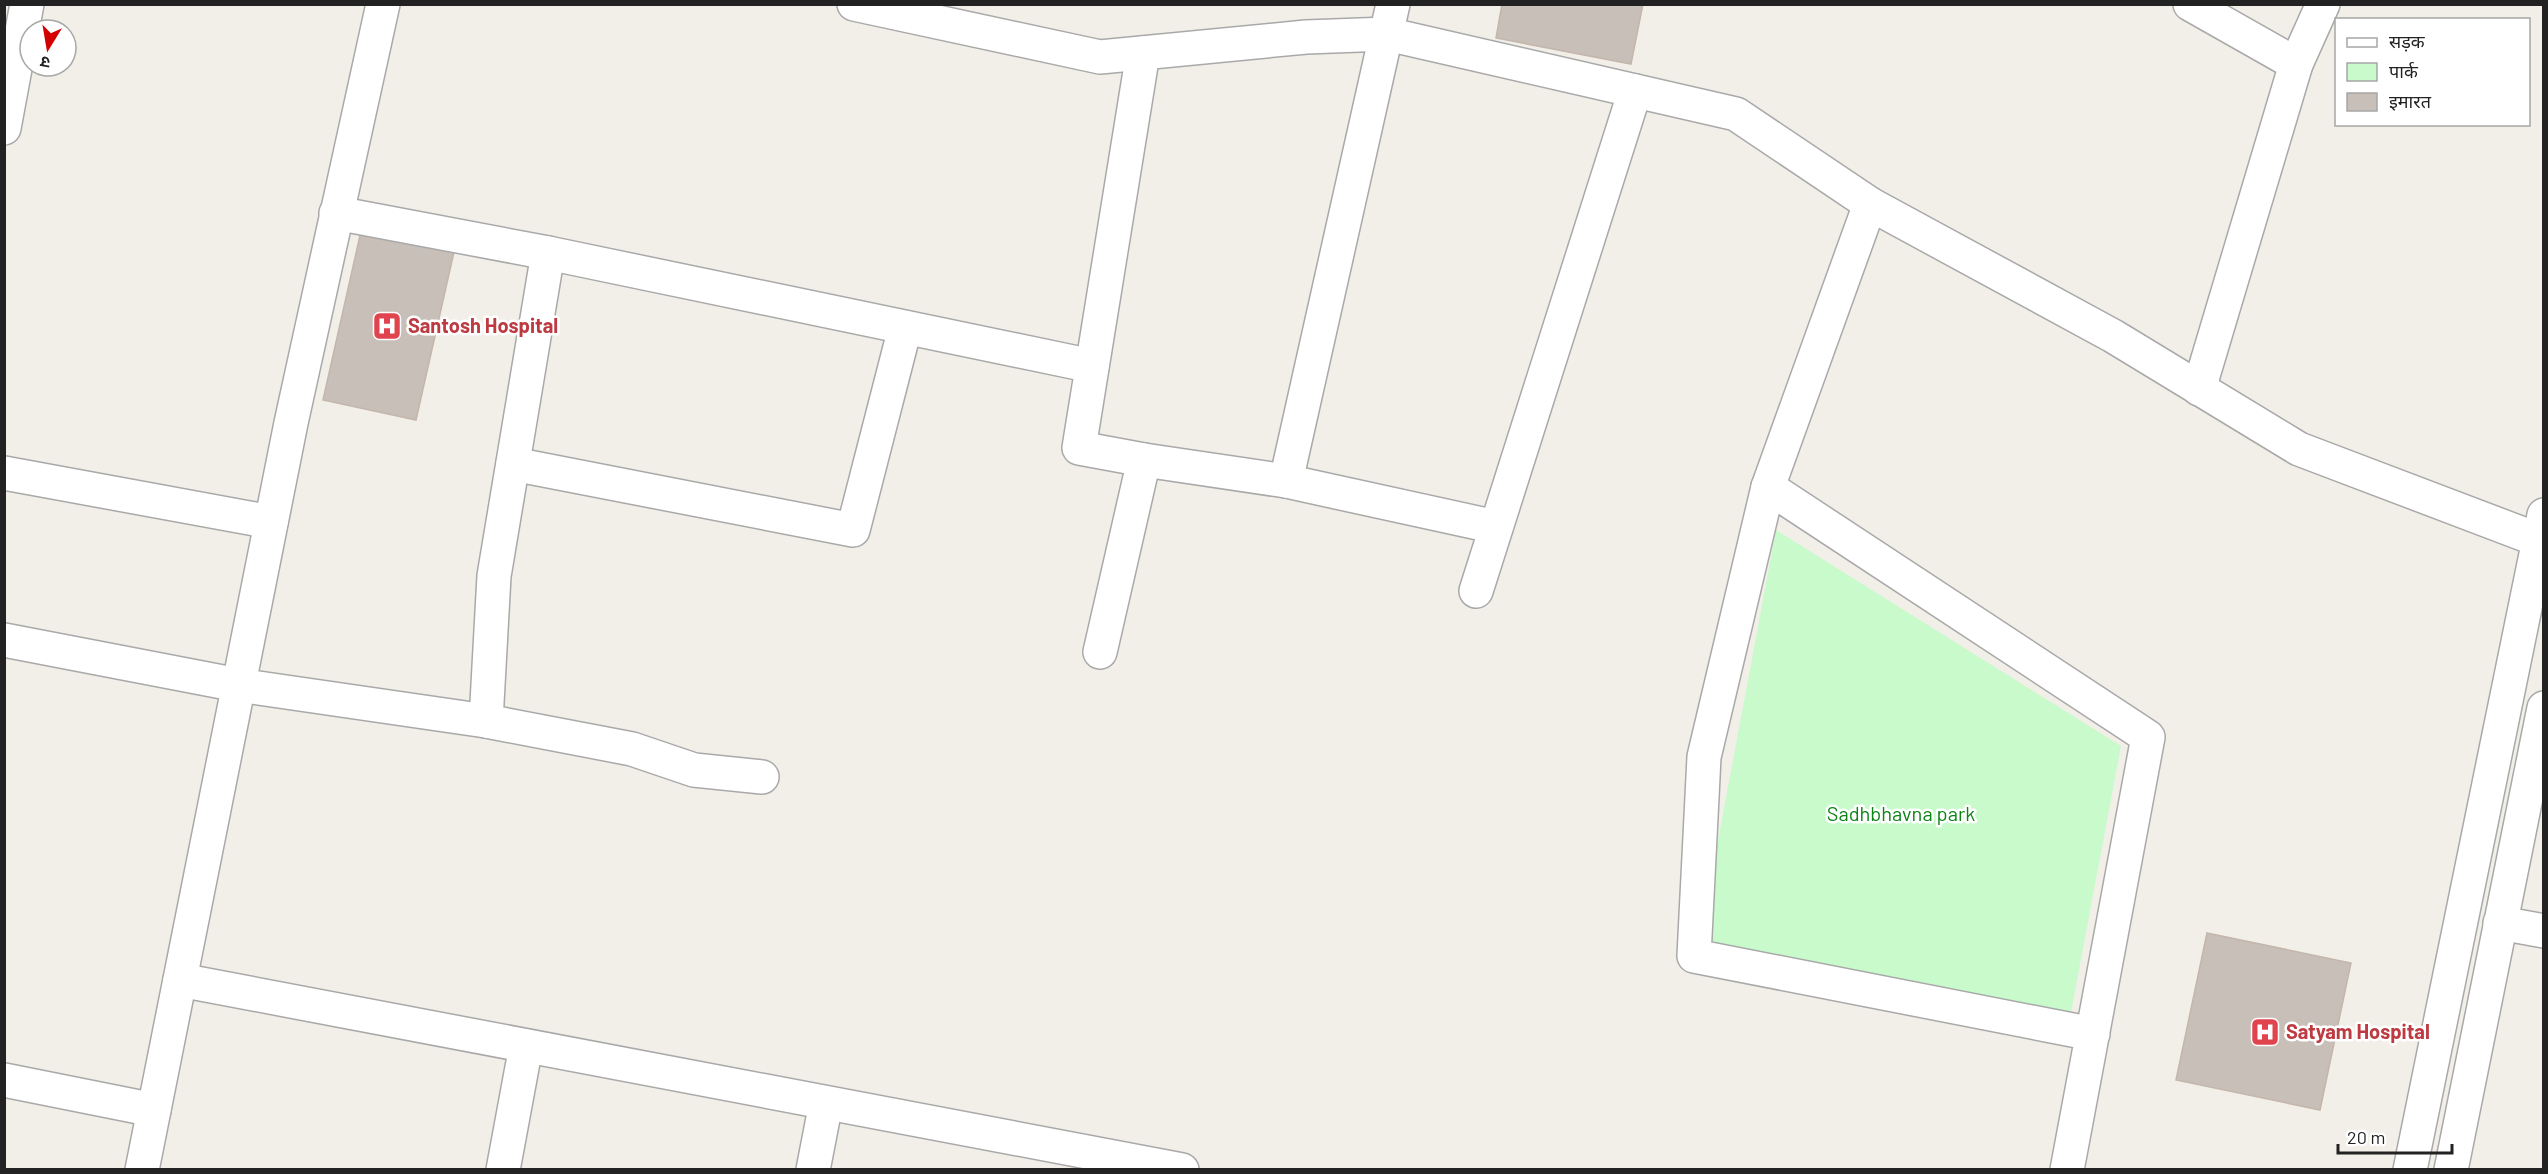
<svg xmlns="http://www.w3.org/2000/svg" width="2548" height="1174" viewBox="0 0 2548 1174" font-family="Barlow,'Noto Sans Devanagari',sans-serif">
<rect width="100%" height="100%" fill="#f2efe9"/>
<!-- park -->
<path fill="#c8facc" d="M1776,530L2121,746L2069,1023L1697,953Z"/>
<!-- building -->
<g fill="#c7bfb8" stroke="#c4b6ab" stroke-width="1.5">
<path d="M1502,4H1643L1631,64L1496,38Z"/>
<path d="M361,231L454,252L416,420L323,400Z"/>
<path d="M2207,933L2351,963L2320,1110L2176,1080Z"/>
</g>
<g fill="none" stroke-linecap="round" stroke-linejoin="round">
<!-- minor casing -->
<g stroke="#a9a9a9" stroke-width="36">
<g id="minor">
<path d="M854,4L1100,57L1306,37L1387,34L1736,114L1870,204L2113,336L2299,449L2544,542"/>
<path d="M2190,4L2296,64"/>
<path d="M1143,53L1079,448L1144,460"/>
<path d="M4,128L27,4"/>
<path d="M336,213L548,253"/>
<path d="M2199,389L2296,64L2323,4"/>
<path d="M513,464L853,530L905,328"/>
<path d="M4,473L271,522"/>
<path d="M1286,481L1496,527"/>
<path d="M1768,487L1870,204"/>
<path d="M1476,591L1635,91"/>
<path d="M4,640L238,685L486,721L632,749L694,770L762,777"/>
<path d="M1100,652L1144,460L1286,481L1393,4"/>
<path d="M486,721L494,576L548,253L1092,366"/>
<path d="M2500,923L2544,931"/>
<path d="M180,980L1182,1170"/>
<path d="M4,1080L154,1110"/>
<path d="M142,1170L291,423L383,4"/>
<path d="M503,1170L526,1046"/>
<path d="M813,1170L826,1103"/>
<path d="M2067,1170L2148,737L1768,487L1704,757L1694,956L2093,1034"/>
</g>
</g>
<!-- tertiary casing -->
<g stroke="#a9a9a9" stroke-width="36">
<g id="tertiary">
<path d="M2410,1170L2544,515"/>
<path d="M2451,1170L2544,708"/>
</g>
</g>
<!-- minor -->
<use href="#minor" stroke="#fff" stroke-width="33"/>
<!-- tertiary -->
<use href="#tertiary" stroke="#fff" stroke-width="33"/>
</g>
<!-- icons -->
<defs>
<g id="hospital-square" transform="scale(1.5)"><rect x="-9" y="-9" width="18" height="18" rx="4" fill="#e0444e" stroke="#fff"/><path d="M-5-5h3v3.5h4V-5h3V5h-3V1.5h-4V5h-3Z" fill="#fff"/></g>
</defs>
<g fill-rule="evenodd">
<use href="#hospital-square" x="387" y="326"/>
<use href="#hospital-square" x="2265" y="1032"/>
</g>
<g text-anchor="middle" stroke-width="5" stroke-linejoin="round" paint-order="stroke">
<!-- health labels -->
<g font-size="20" font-weight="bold" fill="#be3a42" stroke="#fff" text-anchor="start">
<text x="408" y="333">Santosh Hospital</text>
<text x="2286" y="1039">Satyam Hospital</text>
</g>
<!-- park labels -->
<g font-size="20" fill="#0c8416" stroke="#fff">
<text x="1901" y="821">Sadhbhavna park</text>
</g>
</g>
<!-- border -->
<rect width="2548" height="1174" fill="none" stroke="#222222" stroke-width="12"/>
<!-- legend -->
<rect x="2335" y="18" width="195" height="108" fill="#ffffff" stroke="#a7a7a7" stroke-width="1.5"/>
<rect x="2347" y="38" width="30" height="9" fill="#ffffff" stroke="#a7a7a7" stroke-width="1.5"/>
<text x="2389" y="48" font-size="18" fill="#222222">सड़क</text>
<rect x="2347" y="63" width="30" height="18" fill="#c8facc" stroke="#a7a7a7" stroke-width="1.5"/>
<text x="2389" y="78" font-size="18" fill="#222222">पार्क</text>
<rect x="2347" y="93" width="30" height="18" fill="#c7bfb8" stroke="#a7a7a7" stroke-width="1.5"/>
<text x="2389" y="108" font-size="18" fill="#222222">इमारत</text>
<!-- north arrow -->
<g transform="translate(48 48) rotate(191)"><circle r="28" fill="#ffffff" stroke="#a7a7a7" stroke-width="1.5"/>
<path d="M0-4.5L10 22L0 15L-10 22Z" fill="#d40000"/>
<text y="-9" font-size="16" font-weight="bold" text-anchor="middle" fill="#222222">उ</text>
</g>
<!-- scale -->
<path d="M2338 1144v9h114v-9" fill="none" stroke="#222222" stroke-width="3"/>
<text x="2347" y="1144" font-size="18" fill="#222222" stroke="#ffffff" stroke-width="4.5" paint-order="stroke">20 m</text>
</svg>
